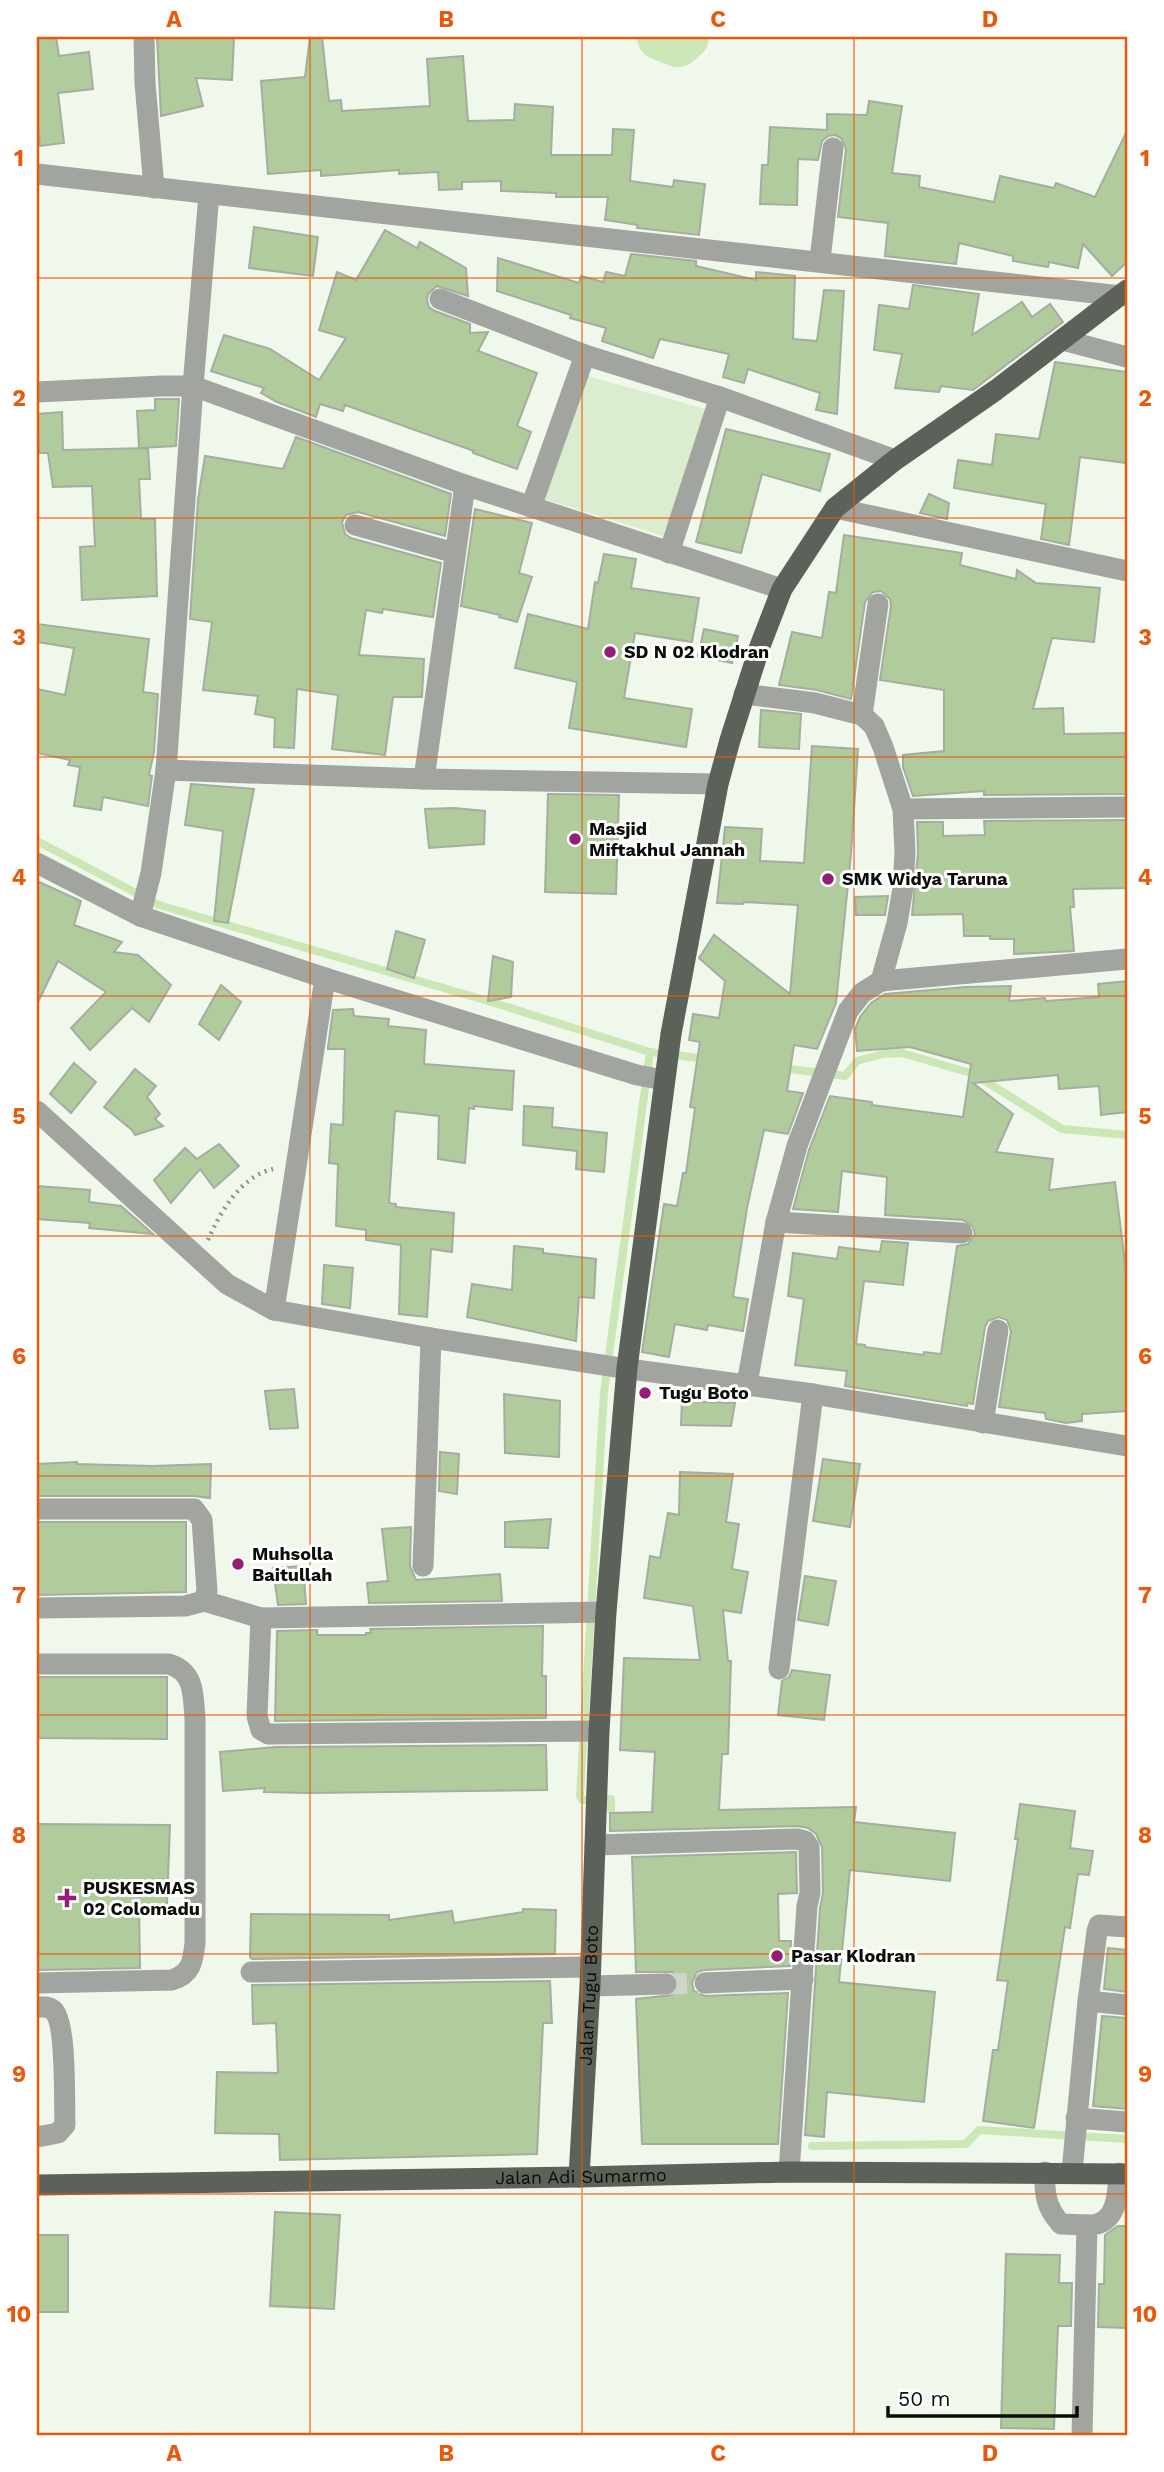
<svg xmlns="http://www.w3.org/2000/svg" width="1164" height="2472" viewBox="0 0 1164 2472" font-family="'Work Sans',sans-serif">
<rect width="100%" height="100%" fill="#f0f8eb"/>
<!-- green -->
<path fill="#dbedcf" d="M581,374L709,410L663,536L541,498Z"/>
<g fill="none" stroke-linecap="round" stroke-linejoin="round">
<!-- stream -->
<g stroke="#cbe7b6" stroke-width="8">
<path d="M37,841L159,905L488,1001L650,1052L706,1059"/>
<path d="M782,1068L845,1076L857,1061L883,1054L902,1053L974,1074L1062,1129L1127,1135"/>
<path d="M611,1810V1799L582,1800L580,1796L604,1392L650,1052"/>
<path d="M812,2146L966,2144L979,2130L1127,2139"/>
</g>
<!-- river -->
<path stroke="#cbe7b6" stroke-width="46" d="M660,37L678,44L686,37"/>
</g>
<!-- building -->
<g fill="#b1cc9c" stroke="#a5aca0" stroke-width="2">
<path d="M37,37H56L59,56L89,52L93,89L58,93L64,143L40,146L37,115Z"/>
<path d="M157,37L234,38L232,80L196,78L203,106L161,116Z"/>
<path d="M310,37H322L329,101L341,100L342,111L430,106L427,59L463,56L468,121L514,120L515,104L553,107L551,155H612L613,129L634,130L630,181L673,187L674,180L705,184L699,235L637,228L638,225L605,220L608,197H556V193L501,191V181L462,182V189L439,190L438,172L399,174V170L321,176V170L268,174L261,81L305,77Z"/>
<path d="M869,101L902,106L892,173L920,176L919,187L994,202L1000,176L1054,188L1056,183L1095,197L1127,131V262L1112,276L1083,244L1078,268L1049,262L1048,267L1013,261V256L959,243L956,264L885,256L888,223L838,217L846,149L841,138L835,135L828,136L822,141L818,160L798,159L797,205L760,204L762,165H768L770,127L827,130V114L867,115Z"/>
<path d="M254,227L318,237L313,276L249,268Z"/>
<path d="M385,230L417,248L420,242L466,268L468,296L437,286L428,294L427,300L429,307L435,311L470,324V333L488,332L478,351L537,373L517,426L531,432L517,469L473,453L474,451L345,405L343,411L320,404L316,417L277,402L261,393L264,388L211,371L224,335L270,349L319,380L346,338L319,330L337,272L356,280Z"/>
<path d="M631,254L696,261V266L756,280V272L795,276L793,339L817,341L824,290L844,291L837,414L816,410L820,393L748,369L744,383L723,377L729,354L660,339L653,358L602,341L606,328L570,318L571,315L497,291L498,258L579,283L581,276L603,282L606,272L625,276Z"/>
<path d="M913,285L979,294L972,335L1022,302L1032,317L1050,304L1063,322L973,390L941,386L939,392L895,388L902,354L874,350L879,305L909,309Z"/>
<path d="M1055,362L1127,372V463L1080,457L1069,545L1041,539L1046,504L954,488L958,460L992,465L996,434L1039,439Z"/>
<path d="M155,399H179L176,446L139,448L137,411L155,410Z"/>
<path d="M62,412L63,450L148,448L150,479H139L141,519H155L157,596L82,600L80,547L95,546L92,486L53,487L48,453H39L37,414Z"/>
<path d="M726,429L830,454L820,491L762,474L741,553L696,542Z"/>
<path d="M296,437L451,494L445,536L358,512L346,515L342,522L345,534L351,538L441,563L433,617L383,609L382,613L366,610L359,655L424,659L422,697H393L385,755L332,749L338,695L297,689L294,748L274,747L275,718L255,714L258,696L203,690L212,622L190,619L198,499L205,456L283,469Z"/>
<path d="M929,494L949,503L947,519L920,513Z"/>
<path d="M475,509L532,523L519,573L532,577L517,622L499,617L500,615L461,606Z"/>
<path d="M844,535L962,553L960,565L1016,579L1017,570L1036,583L1100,588L1094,642L1052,638L1033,709L1063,708L1064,734L1127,733V794L984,795V791L913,796L903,767V755L944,751V690L880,680L891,606L890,599L881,591L873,592L865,602L851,699L817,690L779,685L792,632L822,638L829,592L836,593Z"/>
<path d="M604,554L636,559L631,588L699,598L692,642L635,633L624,698L692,709L686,747L569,728L577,682L515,668L528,614L588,629L595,582L598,583Z"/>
<path d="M37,624L149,639L143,692L158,694L154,752L149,775L152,776L148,806L103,797L101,810L74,806L80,767L68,765L70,760L37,753V689L65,695L74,648L37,642Z"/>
<path d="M704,629L738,636L732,663L698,656Z"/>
<path d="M761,710L801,714L799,749L759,747Z"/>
<path d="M812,746L858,749L851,854L836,1003L817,1049L794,1045L787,1091L803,1093L788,1134L764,1130L747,1208L733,1297L748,1299L743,1331L708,1325L707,1330L675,1324L669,1357L642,1352L664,1204L677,1206L683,1173H686L695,1108L690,1107L700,1042L689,1040L693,1014L719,1018L725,981L699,958L714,935L790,994L798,905L744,902L743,904L717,903L725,827L762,829L760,861L804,863Z"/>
<path d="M191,784L254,789L228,923L214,921L223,831L185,825Z"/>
<path d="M548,794L619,795L616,894L545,892Z"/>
<path d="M454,808L485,811L484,844L429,848L425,809Z"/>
<path d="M1127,820V888L1073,889L1074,907H1070L1074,951L1014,954V939H990V936H964L963,914L912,915L918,853L917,822H943V836L985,835L984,821Z"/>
<path d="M37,881L81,901L74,925L122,942L114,952L138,955L171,985L149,1022L132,1008L90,1050L71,1028L106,992L58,961L37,1004Z"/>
<path d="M888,896L885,915H856L855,897Z"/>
<path d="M396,931L425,940L414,978L387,969Z"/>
<path d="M493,956L513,962L511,997L488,1001Z"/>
<path d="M1127,981V1112L1101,1115L1099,1086L1059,1089L1058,1075L973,1083L1013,1114L996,1152L1053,1159L1049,1190L1115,1182L1127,1279V1411L1082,1414V1421L1066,1423L1046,1419L1045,1413L999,1407L1011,1331L1007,1320L999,1317L988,1321L985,1327L973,1404L968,1403L967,1406L845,1386L847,1371L795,1365L804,1299L788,1296L793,1253L837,1259L839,1247L880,1252L882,1241L908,1243L903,1285L864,1281L856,1344L865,1345V1347L923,1355L924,1352L941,1354L957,1246L968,1244L975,1234L973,1227L963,1220L885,1215L887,1177L842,1171L838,1212L793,1209L809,1150L830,1096L872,1102V1105L963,1117L971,1064L910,1047L857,1051L855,1029L860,1017L871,1003L885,994L965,987L1011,986L1009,1001L1045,998L1046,1001L1099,997L1098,984Z"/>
<path d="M221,985L241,1002L219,1040L199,1024Z"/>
<path d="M353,1009L354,1016L389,1019L388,1026L426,1030L424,1064L514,1071L512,1110L474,1106V1109L469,1108L465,1163L438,1159L439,1116L395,1111L389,1203L396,1204V1207L454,1213L452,1252L431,1249L427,1317L399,1314L401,1245L366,1240V1230L336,1226L338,1164L329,1163L331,1124L343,1125L345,1049H328V1047L333,1010Z"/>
<path d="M74,1063L96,1082L71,1113L50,1094Z"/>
<path d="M135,1069L156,1086L147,1097L160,1114L155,1119L163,1126L135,1135L132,1130L104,1107Z"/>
<path d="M524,1106L553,1108L552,1127L607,1133L604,1172L576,1169L577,1151L523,1145Z"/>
<path d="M219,1144L239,1166L214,1188L200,1169L171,1203L154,1180L185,1148L197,1159Z"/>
<path d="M37,1186L90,1190L89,1202L121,1206L153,1234L89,1228L90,1223L37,1219Z"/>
<path d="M514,1246L543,1249V1253L596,1259L594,1298L579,1297L576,1341L467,1317L472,1284L512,1290Z"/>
<path d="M324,1265L353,1268L350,1308L322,1304Z"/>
<path d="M294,1389L298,1428L270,1429L265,1391Z"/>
<path d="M504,1394L560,1401L559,1457L505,1453Z"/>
<path d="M682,1401L735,1403L731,1426L681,1425Z"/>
<path d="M440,1452L459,1454L457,1494L439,1491Z"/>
<path d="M823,1459L860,1464L850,1527L813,1521Z"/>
<path d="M77,1462V1464L152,1466L211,1464L210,1498L194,1496H37V1464Z"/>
<path d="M680,1472L733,1474L726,1522L739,1524L732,1569L748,1572L741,1613L723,1610L728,1661H731L728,1754H722L719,1810L856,1807L854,1822L955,1833L950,1881L850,1870L839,1982L935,1992L924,2102L827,2092L824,2137L805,2135L820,1908L823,1893L822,1847L816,1834L808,1828L797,1826L610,1831V1813L652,1812L655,1752L620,1750L624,1658L700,1660L693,1606L644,1598L650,1556L660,1558L668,1513L679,1515Z"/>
<path d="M551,1519L548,1548L505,1547V1522Z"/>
<path d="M37,1522H186V1592L37,1595Z"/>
<path d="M411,1527L410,1566L416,1580L500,1574L502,1601L369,1603L367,1583L388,1581L382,1529Z"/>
<path d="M303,1566L306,1604L278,1605L273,1568Z"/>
<path d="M805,1576L836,1581L828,1625L798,1620Z"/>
<path d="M543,1626L542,1676H546V1718L275,1721L277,1631L317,1630V1635H366V1633H371L370,1629Z"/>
<path d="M792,1670L830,1675L824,1720L778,1715L782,1681L789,1677Z"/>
<path d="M37,1677H167V1739L37,1738Z"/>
<path d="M546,1745L547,1790L307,1793L264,1792L265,1788L223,1791L220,1752L275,1747Z"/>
<path d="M1020,1804L1075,1811L1070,1848L1093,1851L1089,1875L1078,1874L1070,1928L1065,1927L1034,2128L983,2121L993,2050H998L1008,1981L997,1980L1018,1839H1015Z"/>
<path d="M37,1824L170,1825L167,1904H139L140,1968L37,1970Z"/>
<path d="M796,1852L797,1893L778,1894L779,1941H791L790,1966L704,1970L697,1972L692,1983L694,1991L705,1996L788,1993L778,2144H642L636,1999L672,1995L678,1990L679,1983L672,1972H636L632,1857Z"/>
<path d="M523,1909L556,1910L555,1954L252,1959L250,1957L251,1914L389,1915V1920L452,1911L454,1923L523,1912Z"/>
<path d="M1108,1948L1127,1950V1992L1104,1989Z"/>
<path d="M550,1981L552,2023H543L537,2154L280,2160L279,2134L215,2133L217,2072L278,2073L276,2023L253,2024L252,1985Z"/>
<path d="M1102,2016L1127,2018V2109L1093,2106Z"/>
<path d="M275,2212L340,2215L334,2309L270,2306Z"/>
<path d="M1118,2226H1126L1127,2328L1098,2327L1099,2284H1104L1105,2235Z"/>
<rect x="37" y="2235" width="31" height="77"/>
<path d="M1006,2254L1060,2255L1059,2283H1072L1071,2326H1058L1054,2429L1001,2428Z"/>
</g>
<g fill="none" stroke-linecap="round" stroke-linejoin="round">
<!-- minor-tunnel -->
<path stroke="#ced5c9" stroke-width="21" stroke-dasharray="21 10" stroke-linecap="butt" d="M666,1984L705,1983"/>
<!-- path -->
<path stroke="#8f948b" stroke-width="4.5" stroke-dasharray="2 5" stroke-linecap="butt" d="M208,1240C220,1212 241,1176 273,1169"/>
<!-- minor -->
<g stroke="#a1a49f" stroke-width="21">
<path d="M144,37L145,83L154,188"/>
<path d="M37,174C398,217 759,253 1121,296"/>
<path d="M820,260L833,148"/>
<path d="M440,299L585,355L720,397L895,460"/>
<path d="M1063,340L1127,357"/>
<path d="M37,392L162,386H193L465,485L782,589"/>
<path d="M531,507L585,355"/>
<path d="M835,508L1127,571"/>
<path d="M355,525L455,553"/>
<path d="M669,553L720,397"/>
<path d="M744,694L815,703L862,715L874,726L883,747L903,809L905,852L903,888L897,923L881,981L862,993L848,1011L797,1146L776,1222L747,1384"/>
<path d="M862,715L878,604"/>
<path d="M166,770L424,779L718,784"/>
<path d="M424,779L465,485"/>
<path d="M903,809L1127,807"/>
<path d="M37,863L140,916L325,978L637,1075L664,1080"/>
<path d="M140,916L151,873L166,770L193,386L209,194"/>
<path d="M881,981L1127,959"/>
<path d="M37,1111L227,1284L274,1310L431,1338L615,1367L813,1394L1127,1446"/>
<path d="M776,1222L962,1233"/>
<path d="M274,1310L325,978"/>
<path d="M983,1423L998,1330"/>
<path d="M37,1509H194L202,1520L207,1591L204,1601"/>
<path d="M423,1566L431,1338"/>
<path d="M37,1608L185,1606L204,1601L261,1618L606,1612"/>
<path d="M261,1618L257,1716L261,1730L268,1734L599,1731"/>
<path d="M37,1664H169C195,1672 193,1695 195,1718V1943C193,1962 191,1974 172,1980L37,1983"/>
<path d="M779,1669L813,1394"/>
<path d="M595,1845L797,1839L805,1841L809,1847L810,1893L807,1906L789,2172"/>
<path d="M251,1972L590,1967"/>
<path d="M705,1983L803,1979"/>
<path d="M590,1986L666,1984"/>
<path d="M1088,2001L1127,2005"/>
<path d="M37,2007C43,2007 48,2006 53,2010C67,2022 64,2103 65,2125L58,2133L37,2137"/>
<path d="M1076,2118L1127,2122"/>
<path d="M1045,2172C1044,2193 1046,2208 1061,2224L1087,2225"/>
<path d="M1072,2172L1088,2001L1097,1931L1099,1925L1127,1927"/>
<path d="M1082,2435L1087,2225C1117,2226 1118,2196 1119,2173"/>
</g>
<!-- major -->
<g stroke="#5c6259" stroke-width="21">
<path id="s1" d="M579,2177L590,1986L599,1731L606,1612L627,1368L671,1034L718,784L730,740L760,646L782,589L835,508L895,460L996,390L1127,290"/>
<path id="s2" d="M37,2185L579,2177L789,2172L1127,2174"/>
</g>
</g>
<!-- grid -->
<path fill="none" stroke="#e8590c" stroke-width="2" stroke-opacity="0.55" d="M310,37V2435M582,37V2435M854,37V2435M37,278H1127M37,518H1127M37,757H1127M37,996H1127M37,1236H1127M37,1476H1127M37,1715H1127M37,1954H1127M37,2194H1127"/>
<!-- markers -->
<g fill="#971c75" stroke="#fff" stroke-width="2.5">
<circle cx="610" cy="652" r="7"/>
<circle cx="575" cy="839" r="7"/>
<circle cx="828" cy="879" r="7"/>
<circle cx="645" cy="1393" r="7"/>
<circle cx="238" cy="1564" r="7"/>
<path d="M63.5 1887.5h7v7h7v7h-7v7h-7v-7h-7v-7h7z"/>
<circle cx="777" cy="1956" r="7"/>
</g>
<g text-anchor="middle" stroke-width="6" stroke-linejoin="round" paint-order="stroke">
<!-- poi labels -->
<g font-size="18" font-weight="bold" fill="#0b0d09" stroke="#fff" text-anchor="start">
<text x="624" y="658">SD N 02 Klodran</text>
<text x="589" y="835">Masjid<tspan x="589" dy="21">Miftakhul Jannah</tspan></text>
<text x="842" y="885">SMK Widya Taruna</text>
<text x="659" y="1399">Tugu Boto</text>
<text x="252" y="1560">Muhsolla<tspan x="252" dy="21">Baitullah</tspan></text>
<text x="83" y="1894">PUSKESMAS<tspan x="83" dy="21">02 Colomadu</tspan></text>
<text x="791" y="1962">Pasar Klodran</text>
</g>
<!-- street labels -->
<g font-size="18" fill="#0b0d09" stroke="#fff">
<text dy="6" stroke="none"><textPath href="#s1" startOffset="182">Jalan Tugu Boto</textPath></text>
<text dy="6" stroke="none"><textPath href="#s2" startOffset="544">Jalan Adi Sumarmo</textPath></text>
</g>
</g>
<!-- border -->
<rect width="1164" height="2472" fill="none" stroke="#ffffff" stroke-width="77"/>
<!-- scale -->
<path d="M888 2406v10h189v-10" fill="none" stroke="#0b0d09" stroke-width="3.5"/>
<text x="898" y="2406" font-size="21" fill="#0b0d09" stroke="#ffffff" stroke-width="5" paint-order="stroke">50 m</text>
<rect x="38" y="38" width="1088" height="2396" fill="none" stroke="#e8590c" stroke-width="2.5"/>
<g font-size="23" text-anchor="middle" font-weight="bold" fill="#e8590c">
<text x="174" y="27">A</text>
<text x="446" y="27">B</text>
<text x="718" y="27">C</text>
<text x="990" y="27">D</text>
<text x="19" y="166">1</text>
<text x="1145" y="166">1</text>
<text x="19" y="406">2</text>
<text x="1145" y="406">2</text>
<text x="19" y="645">3</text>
<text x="1145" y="645">3</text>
<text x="19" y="885">4</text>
<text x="1145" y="885">4</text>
<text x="19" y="1124">5</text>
<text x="1145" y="1124">5</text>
<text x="19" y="1364">6</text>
<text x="1145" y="1364">6</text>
<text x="19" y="1603">7</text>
<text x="1145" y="1603">7</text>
<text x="19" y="1843">8</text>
<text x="1145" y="1843">8</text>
<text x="19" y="2082">9</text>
<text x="1145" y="2082">9</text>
<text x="19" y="2322">10</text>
<text x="1145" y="2322">10</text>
<text x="174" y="2461">A</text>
<text x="446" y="2461">B</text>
<text x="718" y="2461">C</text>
<text x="990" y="2461">D</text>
</g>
</svg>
